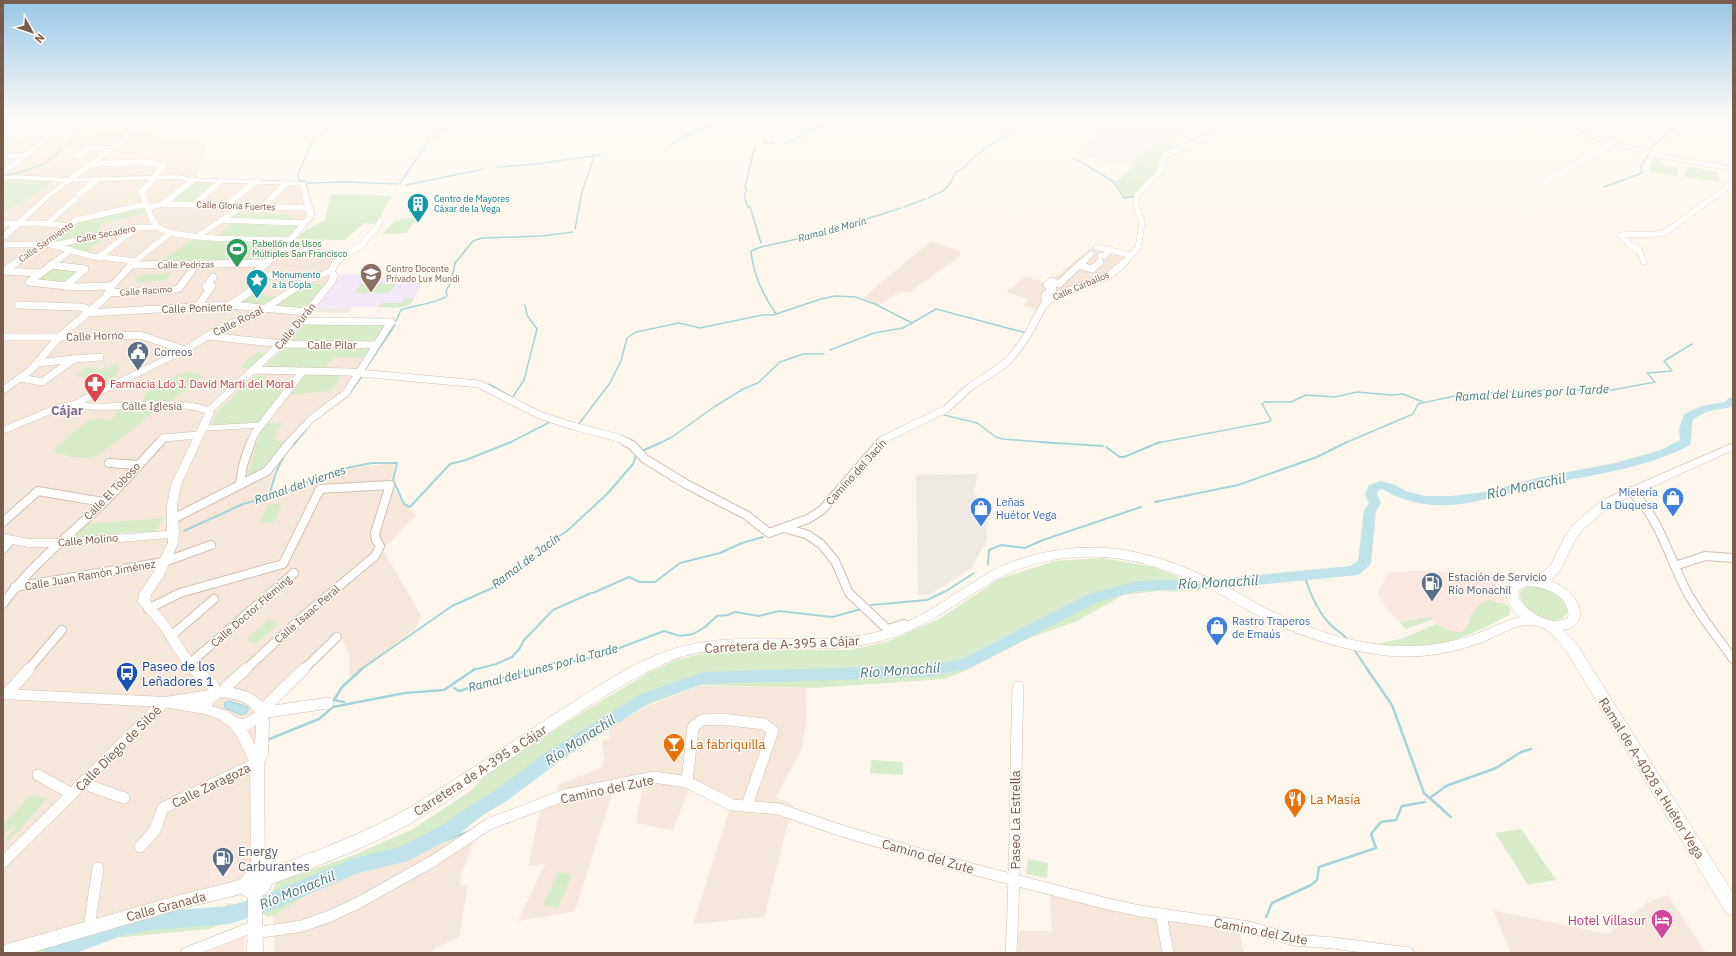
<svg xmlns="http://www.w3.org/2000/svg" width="1736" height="956" viewBox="0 0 1736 956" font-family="'IBM Plex Sans',sans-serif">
<rect width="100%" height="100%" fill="#fdf6ec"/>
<!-- residential -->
<g fill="#f5e8da">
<path d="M121,133L151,134L161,136L163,139L206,144L195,182L299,185L313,217L284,249L342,256L335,268L338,277L319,299L304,320L396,322L340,396L304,422L271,472L274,473L266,496L275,497L338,470L394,463V471L390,481L397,495L416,515L383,550L421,615L416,628L350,679L349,655L341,636L273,706L264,741V860L241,881L3,948V139Z"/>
<path d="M931,241L957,250L961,253L960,256L910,292H900L879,305L863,298Z"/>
<path d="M1092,247L1128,255L1107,275L1051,296L1039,310L1023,305L1028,299L1006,292L1026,276L1047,284Z"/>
<path d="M699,686L805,688L807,714L802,748L776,797L793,805L764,917L693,924L730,808L690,787L673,830L636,823L643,785L613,791L575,911L518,921L545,864L528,866L539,815L559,793L558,785L602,767L601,763L605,761L602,741L610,738L608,728L645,707Z"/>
<path d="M454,839L474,840L460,878L461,886L468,885L459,937L434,949L431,953H275L273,916L315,890L342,877Z"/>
<path d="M1668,895L1706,953H1511L1493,910L1608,934L1648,902Z"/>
<path d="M1050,896L1239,929L1244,953H1017L1019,931H1052Z"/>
</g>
<!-- commercial -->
<g fill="#fde8e0">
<path d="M1415,571L1457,572L1490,571L1507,605L1497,601L1477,607L1471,615L1468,626L1461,632L1450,631L1436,624L1430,617L1399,622L1386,607L1378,593L1388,573Z"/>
<path d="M242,861V873L230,883L208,889L211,872Z"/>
<path d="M244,937V953H205L239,939Z"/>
</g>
<!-- industrial -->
<g fill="#efe9e4">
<path d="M1091,120H1179L1193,125L1168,144L1157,141L1132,167L1077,153L1092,137L1098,126L1090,123Z"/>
<path d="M319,307L335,308L352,307L348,313L315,312Z"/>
<path d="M978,474L974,492L985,503L987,520V540L971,568L931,594L918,595L916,475Z"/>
</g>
<!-- education -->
<path fill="#f3e8fa" d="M344,274L367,275L397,280L412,279L420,284V288L410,305L405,307H315L341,275Z"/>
<!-- green -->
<g fill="#d8ecc9">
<path d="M1157,141L1181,147L1164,155L1158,160L1159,170L1135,196L1126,198L1116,182Z"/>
<path d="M1655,157L1660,158V164L1677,168L1679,176L1650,172L1649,167Z"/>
<path d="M1688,166L1717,172L1721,182L1683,177L1686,169L1688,168Z"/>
<path d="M3,180L53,181L28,199L3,211Z"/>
<path d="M194,182L215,183L192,203H168Z"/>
<path d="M331,194L393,196L385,207L378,224L364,223L345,240L295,239L306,230L325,220Z"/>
<path d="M144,206L147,213L101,224L100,232L55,243L49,242L79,221Z"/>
<path d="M236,213L296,215L290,220L227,219Z"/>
<path d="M420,216L406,233L383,234L394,221Z"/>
<path d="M232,223L300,224L287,238L218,235Z"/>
<path d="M110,234L85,252L61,245Z"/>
<path d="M194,238L285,241L265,261L157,264Z"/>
<path d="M50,268L82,269L64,284L34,281Z"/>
<path d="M172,273L167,280L135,283L140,275Z"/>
<path d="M309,282L325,285L304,310L272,306Z"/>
<path d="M362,283L396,284L389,293H354Z"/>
<path d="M250,295L279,296L266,305L237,304Z"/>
<path d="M405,299H414C406,311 391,307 378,307L381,303H402Z"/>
<path d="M304,324H387L374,343L289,342Z"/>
<path d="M286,347H371L364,358L333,357L325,368H263Z"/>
<path d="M257,352L267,353L249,369L242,368L243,367L241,366Z"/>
<path d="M113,364L119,365L117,375L107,382L74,376L88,367L106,370Z"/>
<path d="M187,372L200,374L202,377L171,402L142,403L145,394L179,374Z"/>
<path d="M268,375L260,387L289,385L257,424L211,426L221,408L255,376Z"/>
<path d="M304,375H342L331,391L290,395Z"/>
<path d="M123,407H158C147,417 101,457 89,458C76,459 64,455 52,452C60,444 84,420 94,419C99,418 105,420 110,420Z"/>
<path d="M267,423H283L275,433H278L274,440L286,441L267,468L247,478L260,432Z"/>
<path d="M282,503L274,522L259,523L268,505Z"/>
<path d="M163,518L155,532H130L74,538L84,524Z"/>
<path d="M1102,558L1153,567L1208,588L1202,590L1169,592L1167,590L1123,595L1077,621L1029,638L967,670L944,679L815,688L700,685L634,710L607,727L543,772L469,818L470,824L454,839L342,877L315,890L273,916L267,917L262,912L277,882L354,855L413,829L469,792L487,774L575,717L648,673L674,661L700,654L739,650H849L887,642L939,619L999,579L1055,561Z"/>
<path d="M1533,586C1545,588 1565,594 1567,609C1568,612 1567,614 1564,617C1550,627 1520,610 1520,593L1522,589Z"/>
<path d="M1490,600L1507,605L1511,610L1509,615C1469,637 1423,657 1376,644L1401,639L1436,624L1450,631L1461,632L1468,626L1471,615L1477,607L1483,601Z"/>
<path d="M1430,617L1433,619L1432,620L1406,629L1399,622Z"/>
<path d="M269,619L279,624L255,644L246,640Z"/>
<path d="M871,760L903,762V775L870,773Z"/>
<path d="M30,795L47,799L16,834L8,840H5L17,826L13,825L3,836V825Z"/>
<path d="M1521,829L1556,880L1528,885L1495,833Z"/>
<path d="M1028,859L1048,863L1047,878L1026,874Z"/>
<path d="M558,872L572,875L558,908L543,905Z"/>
<path d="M226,903L240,905L241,917L209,929L113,938L72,953H35L39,949L126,924C159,927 193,920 225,912Z"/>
</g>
<!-- water -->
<path fill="#bfe3e8" stroke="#a5d3da" d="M229,701L248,707V711L246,713L241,715L225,708L224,703Z"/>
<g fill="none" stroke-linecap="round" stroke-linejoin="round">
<!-- stream-far2 -->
<g stroke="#a5d3da" stroke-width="1.5">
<path d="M66,122L76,134"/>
<path d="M717,123L721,120"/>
<path d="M724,126L744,120"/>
<path d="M319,135L341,120"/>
<path d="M1201,137L1210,130"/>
<path d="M763,143H774"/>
<path d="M786,144L831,120"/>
<path d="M671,145L682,137L714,125"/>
<path d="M755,145L745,187L747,190L744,196L748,207H750L761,243"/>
<path d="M1649,149L1685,120"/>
<path d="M1073,159L1081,162L1114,182L1124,198L1136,196"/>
<path d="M496,167L529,165L600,155"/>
<path d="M3,176C37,169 48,165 72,139"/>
<path d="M305,181L299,180L298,174L314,138"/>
<path d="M400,183L425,146L452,120"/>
<path d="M406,185L484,169"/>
<path d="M1604,187L1642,173L1641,166L1648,155"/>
<path d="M308,192L306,183L346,182L397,184"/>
<path d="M928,198L943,191L949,185L956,172L964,168L974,157L1004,136L1015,120"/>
<path d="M904,207L925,199"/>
<path d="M305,227L314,217"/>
<path d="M575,229L582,192L594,157"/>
<path d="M776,314C763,295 753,275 751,251L761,247L838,230L854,223L901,208"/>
<path d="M396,321L401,310C414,305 438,303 447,296L446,291L451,282L455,263L473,241L482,238L542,236L573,232"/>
<path d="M830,350L874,333L903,328L912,323"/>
<path d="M364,371L395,325"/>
<path d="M489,384L510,396"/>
<path d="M512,398L524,380L537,329L527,315L525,305"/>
<path d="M328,410L348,396L362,376"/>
<path d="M944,415L977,423L996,437L1003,439L1054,443"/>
<path d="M578,425L610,383L621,361L627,338L636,332L679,323L700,328L762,315H773L821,299L835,296L855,297L875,304L912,323L936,309L1026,333"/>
<path d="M295,443L307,429"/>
<path d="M509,443L550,422"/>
<path d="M660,443L672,437L714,407L743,389L758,383L780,362L803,354H824"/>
<path d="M1157,443L1268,422L1271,420L1262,404L1265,402H1291L1306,395L1335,397L1357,392L1391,395L1403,394L1423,402"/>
<path d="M1345,443L1413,414L1418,404L1459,395L1539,390H1612L1655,382L1647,373L1672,371L1664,361L1692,344"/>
</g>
<!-- stream-far1 -->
<g stroke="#a5d3da" stroke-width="2">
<path d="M1040,442L1103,446"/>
<path d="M1106,447L1120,457H1124L1160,442"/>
<path d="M290,448L296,442"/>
<path d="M642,451L662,442"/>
<path d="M273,495L270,492L276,472L284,456"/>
<path d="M1155,502L1238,485L1317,457L1347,442"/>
<path d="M184,531L243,504L277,495L336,470L372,463H397L393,480L404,504L410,507L450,464L466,460L511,442"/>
<path d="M988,564L989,550L1001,545L1025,548L1043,540L1141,507"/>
<path d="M1304,575C1310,592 1316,609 1329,623C1334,629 1341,632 1346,638"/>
<path d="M593,593L629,577L640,582H655L680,563L720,553L742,543L763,537"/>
<path d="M871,605L927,600L946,591L974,573"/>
<path d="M1355,651L1368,670"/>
<path d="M360,670L452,606L499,585L537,556L550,542L567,531L608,493L633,464L636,456"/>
<path d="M473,670L496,664L512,657L520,648L524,640L553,610L591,593"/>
<path d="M531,670L554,663L568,662L596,657L664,631L680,636L693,634L705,627L717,616L728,615L735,612L759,616L779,611L832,617L861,609"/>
</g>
<!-- stream -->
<g stroke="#a5d3da" stroke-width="2.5">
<path d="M1367,669L1392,705L1424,793L1451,817"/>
<path d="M454,688L459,691L534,669"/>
<path d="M344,702L334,700L342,687L362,669"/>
<path d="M267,740L319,719L333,707L405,693L444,690L475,669"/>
<path d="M1430,798L1446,786L1496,768L1521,752L1531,749"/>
<path d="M450,830L453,837"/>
<path d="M402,855L468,832"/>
<path d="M1266,917L1272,903L1311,885L1317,880L1319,867L1376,848L1371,834L1381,822L1396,820L1402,806L1425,802"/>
</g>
<!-- river -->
<path fill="#bfe3e8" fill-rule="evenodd" d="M1733,397L1732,407L1709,411L1693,419C1691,427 1692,440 1690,445C1643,470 1589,475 1538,486C1501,494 1463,510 1424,504C1416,503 1406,500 1398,497C1392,495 1387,491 1381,489L1378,491L1377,494L1381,503L1376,511L1371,563L1369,566L1358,575L1227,588L1138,591L1098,602L970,668L928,677L703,684L649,703L560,761L508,800L483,815L456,836L408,861L358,873L265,913L229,924L151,930L121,936L76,953H43L46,947L121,918L151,912L229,906L265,895L357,857L400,847L444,824L471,805L496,790L548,751L639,695L703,672L928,665L962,659L1089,594L1138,581L1227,578L1350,566L1358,561L1364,511L1369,503L1365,494L1369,485L1381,481L1395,485L1406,491L1425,496H1452L1484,492L1537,478L1615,463L1661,450L1680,440L1679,429L1684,414L1702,406L1725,402L1729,398Z"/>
<!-- pedestrian casing -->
<g stroke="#d1beb0" stroke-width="6">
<path id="pedestrian" d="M208,428L260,425"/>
</g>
<!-- minor-far3 casing -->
<g stroke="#d1beb0" stroke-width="6">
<g id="minor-far3">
<path d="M1563,127L1573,120"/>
<path d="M78,156L90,147L111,149"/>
<path d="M3,157L25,156"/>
<path d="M92,164L144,162L163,165L148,186L141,191C145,200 151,222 158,227C176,241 265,239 290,240"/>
<path d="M3,172L31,151L63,120"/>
<path d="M1545,182L1612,143"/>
<path d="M79,194L97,180"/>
<path d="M163,204L309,208"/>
<path d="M193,205L221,181"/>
<path d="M225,206L257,181"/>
<path d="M149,207L163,204L193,180"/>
<path d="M262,207L288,182"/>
<path d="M221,220L305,223"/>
<path d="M3,224L39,223L68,226"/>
<path d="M47,224L75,199"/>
<path d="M198,236L243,206"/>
<path d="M3,245L48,244L91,256L135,261"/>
<path d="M55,245L131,228L158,227"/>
<path d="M1097,247L1130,255"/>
<path d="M345,255L364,244L366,239L377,228L380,221"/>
<path d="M1100,256H1104L1110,250"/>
<path d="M99,257L136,228"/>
<path d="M1644,262L1639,250L1630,245L1621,235L1657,234L1666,232L1733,183"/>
<path d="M16,263L76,220L147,204"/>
<path d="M54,263L71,250"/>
<path d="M133,263L170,233"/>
<path d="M267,263L283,248"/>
<path d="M1082,263L1091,254"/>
<path d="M1124,263L1138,247L1139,243L1142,221L1136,207L1137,195L1160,172L1164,156L1208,136L1212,132L1213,120"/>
</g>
</g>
<!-- minor-far2 casing -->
<g stroke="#d1beb0" stroke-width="8">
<g id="minor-far2">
<path d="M17,262L4,271L40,273"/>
<path d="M56,262L29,282L77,287L112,286"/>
<path d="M1083,262L1079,265L1092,269L1100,262"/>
<path d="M51,265L85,269L65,286"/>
<path d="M130,265L266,263"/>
<path d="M254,274L315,278"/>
<path d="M108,293L174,290L179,288L196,265"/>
<path d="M1049,300L1045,299V295L1053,289L1047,285L1052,281L1059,284L1079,265"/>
<path d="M18,305L78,307L85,308L87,313L230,305L307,312"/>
<path d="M230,305L250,292L254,274L268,262"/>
<path d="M198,306L212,286L206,287L213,277"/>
<path d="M300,321L391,322"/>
<path d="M208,336L281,344L376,345"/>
<path d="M3,337H95L140,335L185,350"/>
<path d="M74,359L100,357"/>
<path d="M253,370L349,372L479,384L539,415L573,426L619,438L628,443"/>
<path d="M21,378L42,382L74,359L37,363"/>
<path d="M3,390L31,370L58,338L105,298L112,286L134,262"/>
<path d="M159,443L163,438L198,435"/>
<path d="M251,443L254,434L303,371"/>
<path d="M289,443L311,419L346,393L391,322"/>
<path d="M880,443L882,440L946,409L970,387L1003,365L1011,358L1027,336L1043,306L1049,300L1059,294L1110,275L1125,262"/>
</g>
</g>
<!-- minor-far1 casing -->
<g stroke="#d1beb0" stroke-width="10">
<g id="minor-far1">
<path d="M626,442L632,445L645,459L686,484L746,515L769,533L808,519L822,510L881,442"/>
<path d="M109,463L138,465"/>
<path d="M240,485L243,465L251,442"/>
<path d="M1631,491C1659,517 1669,557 1686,590C1699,615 1717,636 1733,659"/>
<path d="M173,519L267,471L290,442"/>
<path d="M3,522L38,491L103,502"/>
<path d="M787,529L806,534L821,544L835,561L849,593L884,626L888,629L904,624"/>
<path d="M3,549L11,540"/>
<path d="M1675,566L1705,556L1733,558"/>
<path d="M15,587L164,562L211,545"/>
<path d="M3,604C30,566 66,538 99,507C121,486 140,463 160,442"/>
<path d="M148,609L180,593L283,564L320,489L390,485L375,533L376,540L380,546L375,556L308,612L245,670"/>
<path d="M170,637L214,599"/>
<path d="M189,664L294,573"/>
<path d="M28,670L62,630"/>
<path d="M303,670L337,637"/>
</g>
</g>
<!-- minor casing -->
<g stroke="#d1beb0" stroke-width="12">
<g id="minor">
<path d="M224,691L228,685L246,669"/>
<path d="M7,694L29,669"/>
<path d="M262,710L304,669"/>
<path d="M261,713L328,703"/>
<path d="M38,775L72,794"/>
<path d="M687,782L693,727L702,720L722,719L764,724L773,731L747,805"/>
<path d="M82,783L124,798"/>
<path d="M140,847L155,830L163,808L257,763"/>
<path d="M3,862L164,702"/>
<path d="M1161,914L1168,953"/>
<path d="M89,928L98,868"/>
<path d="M256,933L302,926L330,916L358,903L433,861L489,824L565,795L654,777L687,782L732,805L779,809L839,830L964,867L1104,903L1140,911L1249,927L1294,940L1333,943L1408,953"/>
<path d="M186,953L255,926"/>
<path d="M1011,953C1016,864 1015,776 1018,687"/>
</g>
</g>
<!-- tertiary casing -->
<g stroke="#d1beb0" stroke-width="1">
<g id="tertiary">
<path d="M134,120H140L126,140L77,178L178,175L193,178L305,182L315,216L288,246L345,253L349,255L339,263L335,271L338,275L335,283L284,346L213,411L214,413L181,485L177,506L179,534L178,543L164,575L151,595L150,601L167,621L193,660L217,681L220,687C237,686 260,694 268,710L267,716L269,721L268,754L264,763L265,868L271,870C275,880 272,890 262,896L263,953H247L248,898L241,894L176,910L30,953H3L4,945L176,896L240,880L245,873L251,869L250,763L237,736L230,727L219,719L205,714L164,707L3,699V689L165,697L209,690L185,668L159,627L138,602L139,594L153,573L168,543V538L58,547H29L3,542V534L29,539H58L167,531V506L171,485L205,413C173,402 137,410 104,410C90,410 75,406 62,409L3,434V427L56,405L74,401L182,348L219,325L258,309L303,279L328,269L333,260L338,257L283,250L279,248L307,216L300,185L193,182L178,179L71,182L50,197L6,239H3V233L46,195L63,182L16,179L3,180V176L16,175L68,178L122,138ZM330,274L328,281L278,342L208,407C177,395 119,406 84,403L188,352L225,329L264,313L309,283ZM221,697C232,698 250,701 255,713L244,719L237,718L227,711L212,706L213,702ZM256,725L255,745L247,730Z"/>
<path d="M1474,120H1489L1562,127L1662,154L1733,167V171L1661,158L1562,131L1477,122Z"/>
</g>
</g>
<!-- secondary casing -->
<g stroke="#d6c0b0" stroke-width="1">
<path id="secondary" d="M1733,443V450L1610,506L1581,531L1575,540L1560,571L1550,581C1557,583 1564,587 1569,592C1583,605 1587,626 1563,630L1576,643L1733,893V916L1727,914L1566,651C1557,640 1549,627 1534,625C1516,623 1497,637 1480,643C1446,655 1411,660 1375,654C1336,648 1297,635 1261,617C1248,611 1236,603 1224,596C1186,576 1146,560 1103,557C1068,555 1031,561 999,578C964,597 933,624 894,637C821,663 740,633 670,661C637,675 607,695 577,714C527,747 479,781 429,812C378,844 322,864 267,886L261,884L259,878L261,872C315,851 368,833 417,803C468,772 517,738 567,706C597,687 628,666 662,653C736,624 817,653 892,628C927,616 955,592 987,574C1014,558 1047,550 1078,548C1131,544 1183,564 1229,588C1243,595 1256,604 1271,611C1314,631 1361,647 1409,646C1431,646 1454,642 1476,634C1491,628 1505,621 1520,617C1496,596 1505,572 1537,577L1551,565L1564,538L1573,525L1602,500ZM1525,586C1542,585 1572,596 1568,618C1551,627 1525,612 1518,596L1520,589Z"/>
</g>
<!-- pedestrian -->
<use href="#pedestrian" stroke="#fff" stroke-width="5"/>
<!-- minor-far3 -->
<use href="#minor-far3" stroke="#fff" stroke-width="5.5"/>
<!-- minor-far2 -->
<use href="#minor-far2" stroke="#fff" stroke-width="7"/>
<!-- minor-far1 -->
<use href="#minor-far1" stroke="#fff" stroke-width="8"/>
<!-- minor -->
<use href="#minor" stroke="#fff" stroke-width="11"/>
<!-- tertiary -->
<use href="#tertiary" fill="#fff" fill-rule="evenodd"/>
<!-- secondary -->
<use href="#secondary" fill="#fff" fill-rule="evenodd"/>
</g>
<!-- sky -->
<linearGradient id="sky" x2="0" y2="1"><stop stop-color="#97c7e8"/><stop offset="0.47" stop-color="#fefbf6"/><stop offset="1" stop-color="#fefbf6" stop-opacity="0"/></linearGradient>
<rect width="1736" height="253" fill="url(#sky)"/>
<!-- icons -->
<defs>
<g id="building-pin" transform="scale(1.15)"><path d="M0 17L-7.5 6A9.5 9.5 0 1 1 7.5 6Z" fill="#0f9aa8" stroke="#fffaf3"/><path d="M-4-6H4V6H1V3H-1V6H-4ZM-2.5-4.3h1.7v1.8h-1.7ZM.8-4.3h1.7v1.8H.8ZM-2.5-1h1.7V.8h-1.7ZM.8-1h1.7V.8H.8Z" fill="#fff"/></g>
<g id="stadium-pin" transform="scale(1.15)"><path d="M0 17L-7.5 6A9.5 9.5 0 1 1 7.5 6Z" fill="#2e9e5b" stroke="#fffaf3"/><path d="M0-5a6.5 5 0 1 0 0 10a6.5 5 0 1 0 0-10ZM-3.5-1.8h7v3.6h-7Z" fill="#fff"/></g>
<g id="school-pin" transform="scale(1.15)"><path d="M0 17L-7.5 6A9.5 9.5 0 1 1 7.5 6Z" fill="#8d6e63" stroke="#fffaf3"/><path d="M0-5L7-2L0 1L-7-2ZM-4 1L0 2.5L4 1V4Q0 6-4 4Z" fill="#fff"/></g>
<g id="sight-pin" transform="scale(1.15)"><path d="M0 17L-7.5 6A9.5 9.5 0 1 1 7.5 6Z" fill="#0f9aa8" stroke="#fffaf3"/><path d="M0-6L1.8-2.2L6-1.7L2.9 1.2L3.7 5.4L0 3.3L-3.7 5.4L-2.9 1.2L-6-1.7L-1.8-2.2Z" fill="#fff"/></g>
<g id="civic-pin" transform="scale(1.15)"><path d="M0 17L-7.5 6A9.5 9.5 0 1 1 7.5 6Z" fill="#5c6f8a" stroke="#fffaf3"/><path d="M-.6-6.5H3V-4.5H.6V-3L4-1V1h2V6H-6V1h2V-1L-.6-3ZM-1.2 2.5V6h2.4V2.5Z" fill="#fff"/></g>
<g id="pharmacy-pin" transform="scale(1.15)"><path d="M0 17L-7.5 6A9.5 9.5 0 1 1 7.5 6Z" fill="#e0444e" stroke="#fffaf3"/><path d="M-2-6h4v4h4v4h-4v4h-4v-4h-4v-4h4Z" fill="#fff"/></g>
<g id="shop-pin" transform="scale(1.15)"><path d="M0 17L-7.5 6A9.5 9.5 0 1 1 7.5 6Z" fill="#3f7fe0" stroke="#fffaf3"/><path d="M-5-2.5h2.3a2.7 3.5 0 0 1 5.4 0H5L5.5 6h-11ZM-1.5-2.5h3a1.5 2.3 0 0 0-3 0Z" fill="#fff"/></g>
<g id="fuel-pin" transform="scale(1.15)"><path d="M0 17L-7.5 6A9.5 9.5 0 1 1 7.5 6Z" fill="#5c6f8a" stroke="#fffaf3"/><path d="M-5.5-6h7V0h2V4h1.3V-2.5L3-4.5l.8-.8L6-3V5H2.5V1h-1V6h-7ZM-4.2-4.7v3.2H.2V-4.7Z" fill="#fff"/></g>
<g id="bus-pin" transform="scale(1.15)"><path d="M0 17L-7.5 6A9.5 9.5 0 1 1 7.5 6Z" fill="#1a4fb4" stroke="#fffaf3"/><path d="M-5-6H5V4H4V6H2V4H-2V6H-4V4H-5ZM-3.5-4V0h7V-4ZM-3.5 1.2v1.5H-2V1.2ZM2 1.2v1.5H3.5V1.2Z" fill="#fff"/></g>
<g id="bar-pin" transform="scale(1.15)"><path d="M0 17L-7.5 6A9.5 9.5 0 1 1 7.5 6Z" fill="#e8710a" stroke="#fffaf3"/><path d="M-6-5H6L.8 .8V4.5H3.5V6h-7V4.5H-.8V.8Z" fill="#fff"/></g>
<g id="restaurant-pin" transform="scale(1.15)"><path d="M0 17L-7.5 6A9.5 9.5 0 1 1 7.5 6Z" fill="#e8710a" stroke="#fffaf3"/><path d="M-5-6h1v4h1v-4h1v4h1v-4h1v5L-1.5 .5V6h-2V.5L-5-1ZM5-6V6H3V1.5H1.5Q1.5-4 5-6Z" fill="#fff"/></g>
<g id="hotel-pin" transform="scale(1.15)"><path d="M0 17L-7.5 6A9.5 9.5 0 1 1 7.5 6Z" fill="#d1479c" stroke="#fffaf3"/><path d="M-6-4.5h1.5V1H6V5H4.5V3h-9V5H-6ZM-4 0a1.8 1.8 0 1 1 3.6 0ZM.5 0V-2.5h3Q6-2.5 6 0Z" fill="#fff"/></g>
</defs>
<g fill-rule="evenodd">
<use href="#building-pin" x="418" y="204"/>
<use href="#stadium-pin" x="237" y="249"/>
<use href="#school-pin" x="371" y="274"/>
<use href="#sight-pin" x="257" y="280"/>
<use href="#civic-pin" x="138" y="352"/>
<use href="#pharmacy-pin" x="95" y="384"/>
<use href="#shop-pin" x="1673" y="498"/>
<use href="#shop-pin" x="981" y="508"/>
<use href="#fuel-pin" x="1432" y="583"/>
<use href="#shop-pin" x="1217" y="627"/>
<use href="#bus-pin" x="127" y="673"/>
<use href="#bar-pin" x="674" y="744"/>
<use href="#restaurant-pin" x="1295" y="799"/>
<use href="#fuel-pin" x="223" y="858"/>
<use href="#hotel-pin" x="1662" y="920"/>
</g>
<g text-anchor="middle" stroke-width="3" stroke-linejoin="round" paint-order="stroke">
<!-- far-culture labels -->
<g font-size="9" fill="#0d838f" stroke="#fffaf3" text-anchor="start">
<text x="434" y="202">Centro de Mayores<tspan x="434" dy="10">Cáxar de la Vega</tspan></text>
<text x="272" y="278">Monumento<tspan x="272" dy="10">a la Copla</tspan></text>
</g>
<!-- far-street labels -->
<g font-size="9" fill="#7a5c4d" stroke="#fffaf3">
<text transform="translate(236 206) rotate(2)" y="3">Calle Gloria Fuertes</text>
<text transform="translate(106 234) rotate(-11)" y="3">Calle Secadero</text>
<text transform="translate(46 242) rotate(-35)" y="3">Calle Sarmiento</text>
<text transform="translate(186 265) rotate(-1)" y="3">Calle Pedrizas</text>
<text transform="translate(1081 286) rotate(-23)" y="3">Calle Carballos</text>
<text transform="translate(146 291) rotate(-4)" y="3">Calle Racimo</text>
</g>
<!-- far-leisure labels -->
<g font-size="9" fill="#27864d" stroke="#fffaf3" text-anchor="start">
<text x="252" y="247">Pabellón de Usos<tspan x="252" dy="10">Múltiples San Francisco</tspan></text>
</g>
<!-- far-education labels -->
<g font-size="9" fill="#785e54" stroke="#fffaf3" text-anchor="start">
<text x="386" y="272">Centro Docente<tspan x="386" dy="10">Privado Lux Mundi</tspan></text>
</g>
<!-- far-water labels -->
<g font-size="10" font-style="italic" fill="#437c86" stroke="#fffaf3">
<text transform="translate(832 229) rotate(-15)" y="4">Ramal de Marín</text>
</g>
<!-- street labels -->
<g font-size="11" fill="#7a5c4d" stroke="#fffaf3">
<text transform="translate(197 308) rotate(-2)" y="4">Calle Poniente</text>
<text transform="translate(238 321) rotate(-26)" y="4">Calle Rosal</text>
<text transform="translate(295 326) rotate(-50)" y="4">Calle Durán</text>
<text transform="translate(95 336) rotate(-2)" y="4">Calle Horno</text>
<text x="332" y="349">Calle Pilar</text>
<text x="152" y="410">Calle Iglesia</text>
<text transform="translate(856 472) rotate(-48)" y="4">Camino del Jacín</text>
<text transform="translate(112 491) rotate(-46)" y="4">Calle El Toboso</text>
<text transform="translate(88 540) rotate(-5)" y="4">Calle Molino</text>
<text transform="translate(90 575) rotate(-10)" y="4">Calle Juan Ramón Jiménez</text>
<text transform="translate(251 611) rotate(-41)" y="4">Calle Doctor Fleming</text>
<text transform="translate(307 614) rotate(-41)" y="4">Calle Isaac Peral</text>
</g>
<!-- service labels -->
<g font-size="11" fill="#4e5e75" stroke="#fffaf3" text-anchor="start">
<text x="154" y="356">Correos</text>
<text x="1448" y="581">Estación de Servicio<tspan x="1448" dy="13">Río Monachil</tspan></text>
</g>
<!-- health labels -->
<g font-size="11" fill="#be3a42" stroke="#fffaf3" text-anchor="start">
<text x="110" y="388">Farmacia Ldo J. David Marti del Moral</text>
</g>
<!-- shop labels -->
<g font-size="11" fill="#366cbe" stroke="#fffaf3" text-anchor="start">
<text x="1658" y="496" text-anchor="end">Mielería<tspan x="1658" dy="13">La Duquesa</tspan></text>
<text x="996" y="506">Leñas<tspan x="996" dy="13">Huétor Vega</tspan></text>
<text x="1232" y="625">Rastro Traperos<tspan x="1232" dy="13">de Emaús</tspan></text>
</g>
<!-- water labels -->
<g font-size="12" font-style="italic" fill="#437c86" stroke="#fffaf3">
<text transform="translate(1532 393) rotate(-3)" y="4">Ramal del Lunes por la Tarde</text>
<text transform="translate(300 485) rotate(-19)" y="4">Ramal del Viernes</text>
<text transform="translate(526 561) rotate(-37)" y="4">Ramal de Jacín</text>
<text transform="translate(543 668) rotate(-15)" y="4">Ramal del Lunes por la Tarde</text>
</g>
<!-- quarter labels -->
<g font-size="13" font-weight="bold" fill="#846695" stroke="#fffaf3">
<text x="67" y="415">Cájar</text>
</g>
<!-- near-street labels -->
<g font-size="13" fill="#7a5c4d" stroke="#fffaf3">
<text transform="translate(782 644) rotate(-3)" y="5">Carretera de A-395 a Cájar</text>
<text transform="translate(118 748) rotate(-45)" y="5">Calle Diego de Siloé</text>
<text transform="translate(480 770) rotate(-33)" y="5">Carretera de A-395 a Cájar</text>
<text transform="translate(1652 778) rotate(58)" y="5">Ramal de A-4028 a Huétor Vega</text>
<text transform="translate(211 785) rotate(-26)" y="5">Calle Zaragoza</text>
<text transform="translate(607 789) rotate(-12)" y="5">Camino del Zute</text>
<text transform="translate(1015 820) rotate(-90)" y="5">Paseo La Estrella</text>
<text transform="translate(928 856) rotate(16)" y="5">Camino del Zute</text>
<text transform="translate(166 906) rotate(-15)" y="5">Calle Granada</text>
<text transform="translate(1261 931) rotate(11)" y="5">Camino del Zute</text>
</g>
<!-- near-transit labels -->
<g font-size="13" fill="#164399" stroke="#fffaf3" text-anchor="start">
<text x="142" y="671">Paseo de los<tspan x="142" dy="15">Leñadores 1</tspan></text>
</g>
<!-- near-food labels -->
<g font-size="13" fill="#c56008" stroke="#fffaf3" text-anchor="start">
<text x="690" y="749">La fabriquilla</text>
<text x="1310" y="804">La Masía</text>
</g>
<!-- near-service labels -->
<g font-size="13" fill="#4e5e75" stroke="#fffaf3" text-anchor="start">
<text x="238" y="856">Energy<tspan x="238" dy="15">Carburantes</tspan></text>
</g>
<!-- near-hotel labels -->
<g font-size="13" fill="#b23c85" stroke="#fffaf3" text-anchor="end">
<text x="1646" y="925">Hotel Villasur</text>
</g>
<!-- near-water labels -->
<g font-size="14" font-style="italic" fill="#437c86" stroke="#fffaf3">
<text transform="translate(1526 486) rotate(-12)" y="5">Río Monachil</text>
<text transform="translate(1218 582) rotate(-3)" y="5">Río Monachil</text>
<text transform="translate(900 670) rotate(-4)" y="5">Río Monachil</text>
<text transform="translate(580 740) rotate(-33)" y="5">Río Monachil</text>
<text transform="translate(297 890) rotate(-22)" y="5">Río Monachil</text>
</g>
</g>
<!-- border -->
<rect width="1736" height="956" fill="none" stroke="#7a5c4d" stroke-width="8"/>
<!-- north arrow -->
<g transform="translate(32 32) rotate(130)" stroke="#fffaf3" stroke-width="3" paint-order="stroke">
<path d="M0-3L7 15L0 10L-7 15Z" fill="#7a5c4d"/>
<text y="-6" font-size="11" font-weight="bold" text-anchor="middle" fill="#7a5c4d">N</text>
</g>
</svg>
